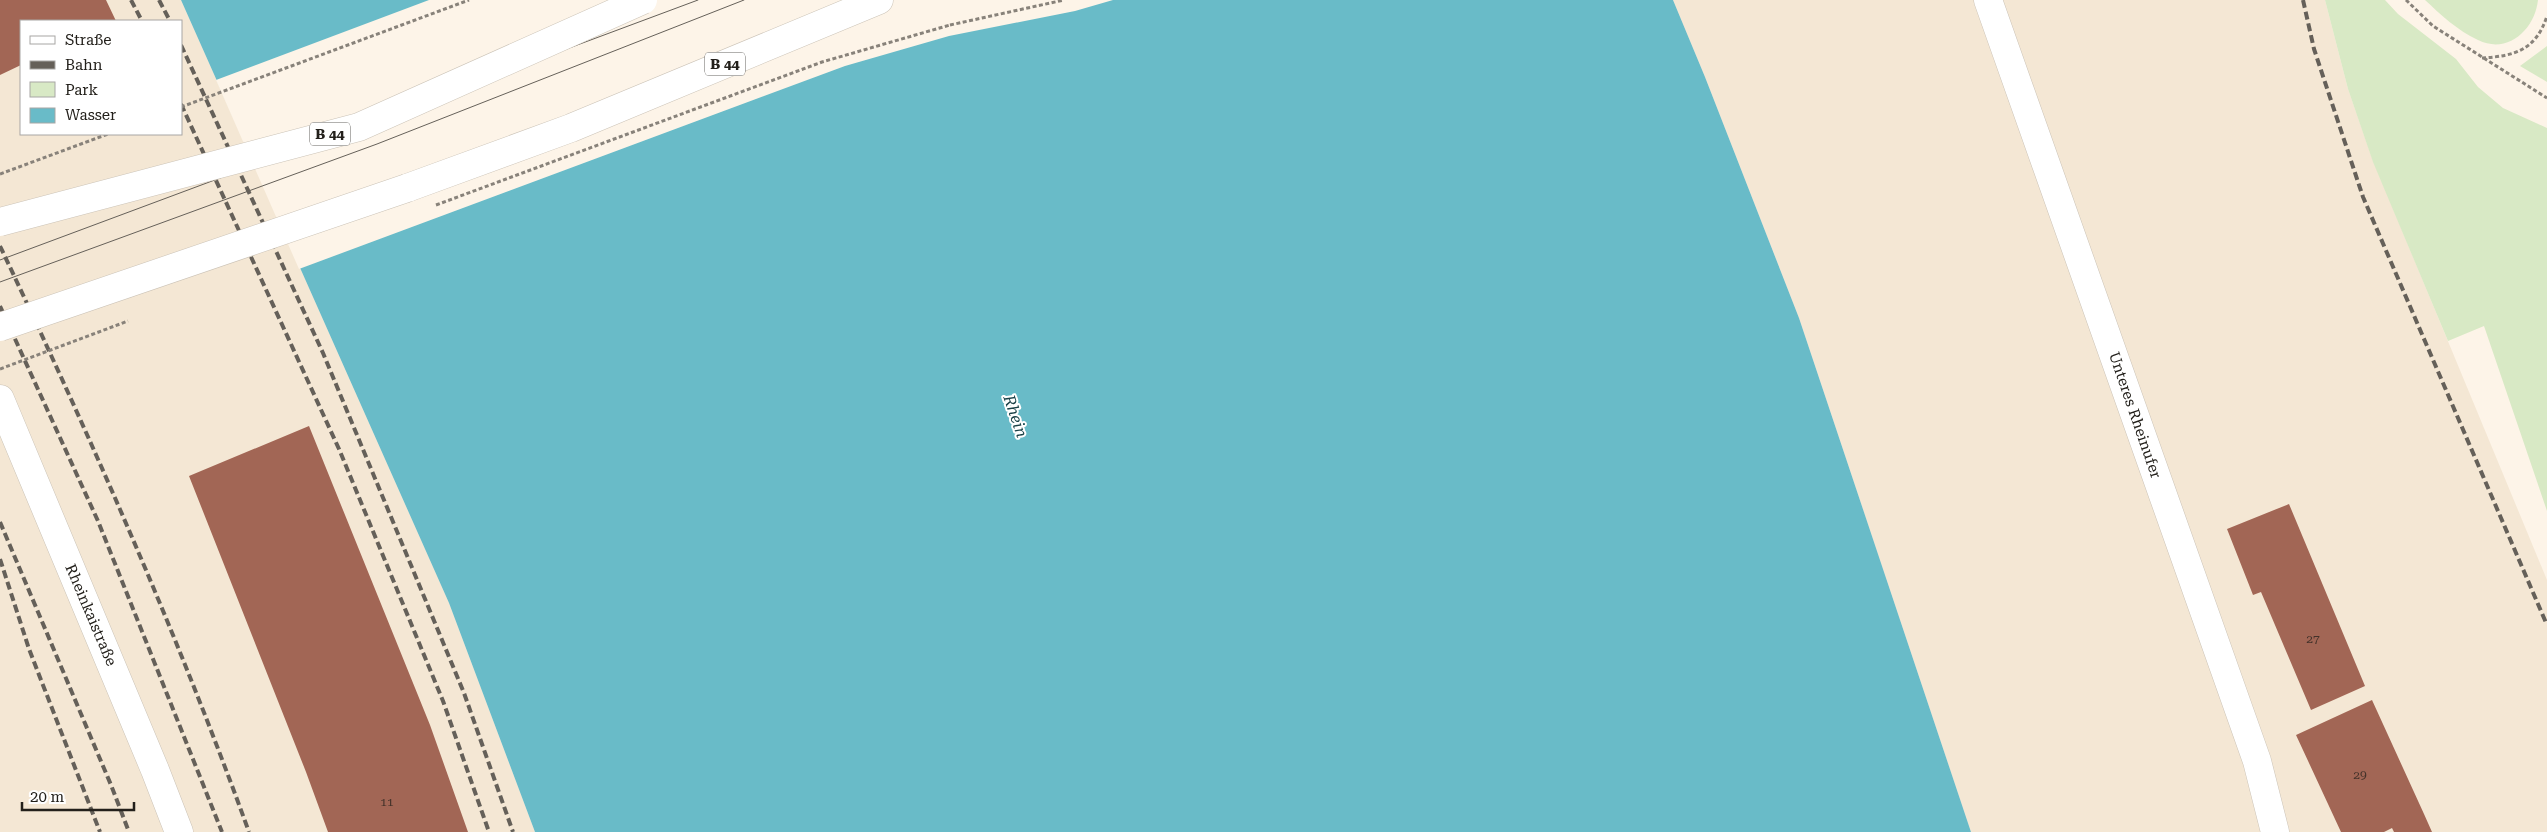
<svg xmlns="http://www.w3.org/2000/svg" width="2547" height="832" viewBox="0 0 2547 832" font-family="'Roboto Serif',serif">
<rect width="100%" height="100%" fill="#fdf4e8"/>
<!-- built -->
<g fill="#f4e7d4" fill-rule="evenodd">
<path d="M0,0H181L449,603L535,832H0ZM21,21H181V134H21Z"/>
<path d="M1673,0H2325L2348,89L2372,158L2547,580V832H1971L1799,318L1705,77Z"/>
</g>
<!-- green -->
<g fill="#d8e9c5">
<path d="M2325,0H2385L2398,14L2456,59L2478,87L2503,108L2547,128V511L2484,326L2448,341L2373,162L2348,89Z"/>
<path d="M2425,0H2538C2535,29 2508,55 2478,40C2458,31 2440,14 2425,0Z"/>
<path d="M2547,46V82L2520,66Z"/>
</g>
<!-- water -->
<path fill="#69bbc8" d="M181,0H1673L1705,77L1799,318L1971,832H535L449,603Z"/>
<!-- pier -->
<path fill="#fdf4e8" d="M429,0H1113L1075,11L949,36L845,66L299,269L216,80Z"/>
<!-- building -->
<g fill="#a26655">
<path d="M0,0H106L116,21H21V65L0,75Z"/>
<path d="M309,426L430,725L468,832H328L306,772L189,476Z"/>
<path d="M2289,504L2365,686L2311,710L2261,592L2253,595L2227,529Z"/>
<path d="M2372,700L2424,814L2432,832H2394L2392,828L2384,832H2341L2296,735Z"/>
</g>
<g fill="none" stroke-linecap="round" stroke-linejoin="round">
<!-- minor casing -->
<g stroke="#cbc3b7" stroke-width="29">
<g id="minor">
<path d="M1988,0L2257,761L2275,832"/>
<path d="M0,399L155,770L179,832"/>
</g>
</g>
<!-- highway casing -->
<g stroke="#cbc3b7" stroke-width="29">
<path id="highway" d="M407,188L571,128L879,0"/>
</g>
<!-- path -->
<g stroke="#88827a" stroke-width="3" stroke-dasharray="4 2.5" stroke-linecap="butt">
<path d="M2406,0L2433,26L2547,98"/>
<path d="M950,25L1064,0"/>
<path d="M2482,58C2515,56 2536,50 2547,16"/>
<path d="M0,174L108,134"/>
</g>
<!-- minor -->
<use href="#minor" stroke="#fff" stroke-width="28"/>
<!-- highway -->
<use href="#highway" stroke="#fff" stroke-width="28"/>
<!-- tram -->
<g stroke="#656059" stroke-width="1">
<path d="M0,260L698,0"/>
<path d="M0,282L377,144L744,0"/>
</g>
<!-- rail -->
<g stroke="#656059" stroke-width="4" stroke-dasharray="8 4" stroke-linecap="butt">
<path d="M131,0L142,21"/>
<path d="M159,0L170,21"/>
<path d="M2303,0L2314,49L2363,197L2547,625"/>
<path d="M181,45L323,353L464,693L513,832"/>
<path d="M181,104L339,449L443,701L489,832"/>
<path d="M0,246C91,438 177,633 249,832"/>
<path d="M0,306L98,521L222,832"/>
<path d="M0,522L111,785L129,832"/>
<path d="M0,559L29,649L100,832"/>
</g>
<!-- highway-bridge casing -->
<g stroke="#cbc3b7" stroke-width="29" stroke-linecap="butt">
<g id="highway-bridge">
<path d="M0,222L359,127L643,0"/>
<path d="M0,327L407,188"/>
</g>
</g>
<!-- path-bridge -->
<g stroke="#88827a" stroke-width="3" stroke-dasharray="4 2.5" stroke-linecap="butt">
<path d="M181,107L469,0"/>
<path d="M436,205L822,62L950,25"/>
<path d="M0,369L128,321"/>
</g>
<!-- highway-bridge -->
<use href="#highway-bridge" stroke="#fff" stroke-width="28"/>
</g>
<g text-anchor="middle" stroke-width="4" stroke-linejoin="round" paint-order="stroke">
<!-- number labels -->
<g font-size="12" fill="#43322a">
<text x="2313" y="643">27</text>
<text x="2360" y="779">29</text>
<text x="387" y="806">11</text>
</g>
<!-- shield labels -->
<g fill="#fff" stroke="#65635f" stroke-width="1">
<rect x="705" y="52.5" width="40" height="23" rx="4"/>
<rect x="310" y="122.5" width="40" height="23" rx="4"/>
</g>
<g font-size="14" font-weight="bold" fill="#23201b">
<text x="725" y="69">B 44</text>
<text x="330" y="139">B 44</text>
</g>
<!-- street labels -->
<g font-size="15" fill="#23201b" stroke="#fff">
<text transform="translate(2135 415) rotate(71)" y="5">Unteres Rheinufer</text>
<text transform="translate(91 615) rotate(67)" y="5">Rheinkaistraße</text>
</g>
<!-- water labels -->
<g font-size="16" font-style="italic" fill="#1a4147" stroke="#fff">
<text transform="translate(1016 416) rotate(71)" y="6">Rhein</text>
</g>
</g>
<!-- legend -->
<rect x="20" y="20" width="162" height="115" fill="#ffffff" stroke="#a7a6a4"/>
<rect x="30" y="36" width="25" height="8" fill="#ffffff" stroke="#a7a6a4"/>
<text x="65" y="45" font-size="15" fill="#23201b">Straße</text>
<rect x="30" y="61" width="25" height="8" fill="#656059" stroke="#a7a6a4"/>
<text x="65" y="70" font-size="15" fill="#23201b">Bahn</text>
<rect x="30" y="82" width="25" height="15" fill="#d8e9c5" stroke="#a7a6a4"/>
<text x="65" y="95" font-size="15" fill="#23201b">Park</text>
<rect x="30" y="108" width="25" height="15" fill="#69bbc8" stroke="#a7a6a4"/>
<text x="65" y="120" font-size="15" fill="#23201b">Wasser</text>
<!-- scale -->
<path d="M22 802v8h112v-8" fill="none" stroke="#23201b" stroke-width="2.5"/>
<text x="30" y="802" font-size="15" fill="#23201b" stroke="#ffffff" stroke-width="4" paint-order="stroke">20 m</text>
</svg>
